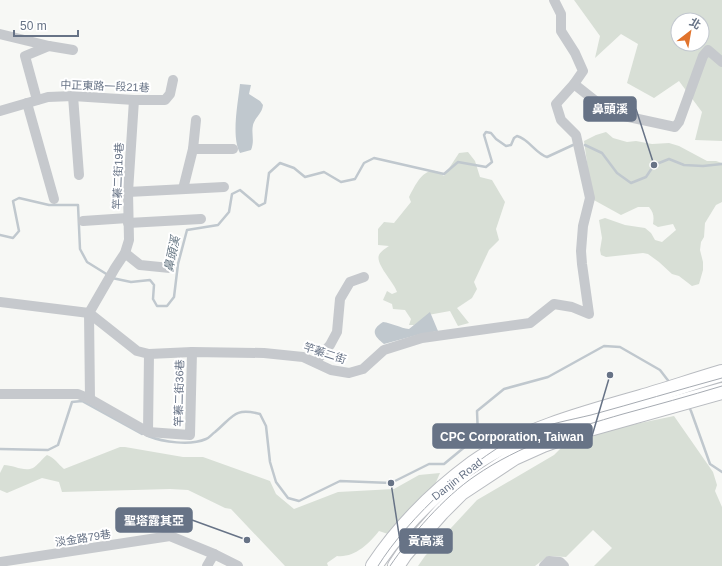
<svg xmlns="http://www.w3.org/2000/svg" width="722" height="566" viewBox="0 0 722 566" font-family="Arial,'Noto Sans TC',sans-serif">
<rect width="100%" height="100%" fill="#f7f8f5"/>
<!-- green -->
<g fill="#d8dfd6" fill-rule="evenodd">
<path d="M574,0H722V141L695,140L702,112L679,81L654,98L627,83L638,44L621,34L595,58L600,36ZM678,20H702V44H678Z"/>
<path d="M606,132L613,138L627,142L636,141L652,144L669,143L679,146L707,161H716L722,163V202L716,205L705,223L704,237L701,242L700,250L703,262V270L699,284L692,286L679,276L672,274L659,262L648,254L643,253L606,257L601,255L600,250L602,238L599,220L605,218L625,225L645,228L651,233L655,240L662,242L676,230L673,224L658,227L653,224C654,217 654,213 649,207H638L621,215L592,199L584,141L596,135Z"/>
<path d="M468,152L475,161L480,177L492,180L505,202L496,229L499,240L489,250L474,282L477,289L472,298L457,308L469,323L458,326L450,311L428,315L414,325H409L411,319L405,310L393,309L392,304L383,300L387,291L392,294L397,292C394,282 375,264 379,255C381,251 386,248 389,246L378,245V229L384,222L394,223L411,202L409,197C414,188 422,169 435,171C438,171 441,174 444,176L459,153Z"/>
<path d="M674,416L713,472L717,485L715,491L722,507V566H594L612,548L593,530L566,557L548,556L535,566H418L425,556L477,500L554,455L561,448L597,432Z"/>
<path d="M120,447H125L183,457H203L270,481L276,494L294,509L338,492L394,489L419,475L440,473L433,489L391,535L379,531C369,544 354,558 337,556L327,563L328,566H285L231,509L225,508L188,490L170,489L62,492L59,482L42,478L7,493L0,490V473L4,465C13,465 24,472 33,468C38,465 42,459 47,455C55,458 58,464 64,469Z"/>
</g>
<!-- water -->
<g fill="#c0c8ce">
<path d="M240,84L251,85L249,94L260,101L263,105C262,114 255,117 253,125C251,134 255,140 251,150L240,153C231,137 238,103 240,84Z"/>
<path d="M430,312L438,331L417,335L384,344C374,336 370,330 383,322C392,323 400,328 409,329Z"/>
</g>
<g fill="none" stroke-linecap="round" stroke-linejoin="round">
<!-- stream -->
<g stroke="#c0c8ce" stroke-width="2.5">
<path d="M585,145L602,153L617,173L631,183L646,177L654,165L669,159L684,165L703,166L722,164"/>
<path d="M0,235L13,238L19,231L13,201L19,198L49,205H78L80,249L87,262L108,275"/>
<path d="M112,278L131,282L150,280L154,285L153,299L157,306H167L174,297L178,264L187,230L218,225L229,212L232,194L240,190L259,206L265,203L269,173L280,163L294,168L305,177L324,172L341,182L355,179L364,163L374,158L444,174L458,162L486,167L492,162L484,135L486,132L491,133L496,139L506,146L511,145L514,138L517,136C529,139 535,153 547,157L573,145"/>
<path d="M689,407L691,411L710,464L722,472"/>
<path d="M148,436C163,442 190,446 206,439C209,438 212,434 215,432C233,417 234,407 260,414L266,426L270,462L276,482L288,498L299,501L340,481L391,483L429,464H444L478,436L477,411L504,389L548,377L604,346L620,347L660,370L670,383"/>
<path d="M0,449L48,450L58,445L72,402L82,401L142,434"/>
</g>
<!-- primary casing -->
<g stroke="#b9bcc1" stroke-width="18">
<g id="primary">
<path d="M374,566C400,527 435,492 473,464C518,432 588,413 641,398C668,390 695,381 722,373"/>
<path d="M396,566L404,554L441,512L461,492L514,457L543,444L582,430L722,391"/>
</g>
</g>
<!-- street -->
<g stroke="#c6c9cd" stroke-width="10">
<path d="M0,34L49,46L73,50"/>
<path d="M574,84L603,107L615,114L675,127L679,122L703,56L708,50L722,62"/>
<path d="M73,96L79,175"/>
<path d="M37,100L25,56L49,46"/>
<path d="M27,103L54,199"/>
<path d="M0,111L48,97L73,96L134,100H165L170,94L173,80"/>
<path d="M193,149H233"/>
<path d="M183,189L193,149L196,120"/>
<path d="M128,192L224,187"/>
<path d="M83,221L128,218"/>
<path d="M128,223L201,219"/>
<path d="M125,253L140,265L170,268"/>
<path d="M0,302L89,313L137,351L149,354L192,352L264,353L303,357L331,370L349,373L363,369L384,350L422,338L530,323L554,304L572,307L589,314L582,264L581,251L583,226L590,198L576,135L561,120L556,104L574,84L583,71L575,53L561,31V14L554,0"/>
<path d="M315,362L330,345L337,332L340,299L350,282L364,277"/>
<path d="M0,394H78L90,399L148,432L190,435L192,352"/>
<path d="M90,399L89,313L115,268L125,253L129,240L128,192L134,100"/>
<path d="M148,432L149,354"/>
<path d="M0,562L170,536L214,554"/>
<path d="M207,566L214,554L238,566"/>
<path d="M544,566L549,561L560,562L564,566"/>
</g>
<!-- primary -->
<use href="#primary" stroke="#fff" stroke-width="16"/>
<!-- tram -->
<g stroke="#a6abb2" stroke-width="1">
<path d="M378,566C407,519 476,454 527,432C548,424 570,420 591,415C635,403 678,390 722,378"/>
<path d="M390,566C411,535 444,497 475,476C520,445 571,429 623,414C656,405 689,396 722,386"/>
</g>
</g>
<g text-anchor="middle" stroke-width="4" stroke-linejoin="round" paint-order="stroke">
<!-- street labels -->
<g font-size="11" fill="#677386" stroke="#fff">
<text transform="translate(105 86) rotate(2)" y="4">中正東路一段21巷</text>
<text transform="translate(118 176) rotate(-88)" y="4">竿蓁二街19巷</text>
<text transform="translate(325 353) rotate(18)" y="4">竿蓁二街</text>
<text transform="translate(179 393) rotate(-89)" y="4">竿蓁二街36巷</text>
<text transform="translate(457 479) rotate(-38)" y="4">Danjin Road</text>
<text transform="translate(83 538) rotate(-9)" y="4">淡金路79巷</text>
</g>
<!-- water labels -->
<g font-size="12" font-style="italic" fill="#637481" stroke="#fff">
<text transform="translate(172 254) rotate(-78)" y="4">鼻頭溪</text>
</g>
</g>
<!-- callouts -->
<path fill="none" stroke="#677386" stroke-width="1.5" d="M654 165L636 109M610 375L592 436M247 540L192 520M391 483L400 541"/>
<g fill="#677386" stroke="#fff" stroke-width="1.5">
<circle cx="654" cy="165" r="4"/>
<circle cx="610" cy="375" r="4"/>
<circle cx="247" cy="540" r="4"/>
<circle cx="391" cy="483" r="4"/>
</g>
<g fill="#677386" stroke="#677386" stroke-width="1.5">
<rect x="584" y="97" width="52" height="24" rx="4"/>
<rect x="433" y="424" width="159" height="24" rx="4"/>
<rect x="116" y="508" width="76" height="24" rx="4"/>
<rect x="400" y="529" width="52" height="24" rx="4"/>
</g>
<g font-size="12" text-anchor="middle" font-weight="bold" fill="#fff">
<text x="610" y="113">鼻頭溪</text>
<text x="512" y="441">CPC Corporation, Taiwan</text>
<text x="154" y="525">聖塔露其亞</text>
<text x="426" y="545">黃高溪</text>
</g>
<!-- north arrow -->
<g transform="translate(690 32) rotate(31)"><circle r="19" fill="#ffffff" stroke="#c2c7cf"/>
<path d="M0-3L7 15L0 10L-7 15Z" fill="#e1732c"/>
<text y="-6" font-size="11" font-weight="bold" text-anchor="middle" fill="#677386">北</text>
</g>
<!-- scale -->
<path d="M14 30v6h64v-6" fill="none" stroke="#677386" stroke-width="2"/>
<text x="20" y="30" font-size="12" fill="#677386" stroke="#ffffff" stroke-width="3" paint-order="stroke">50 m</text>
</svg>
